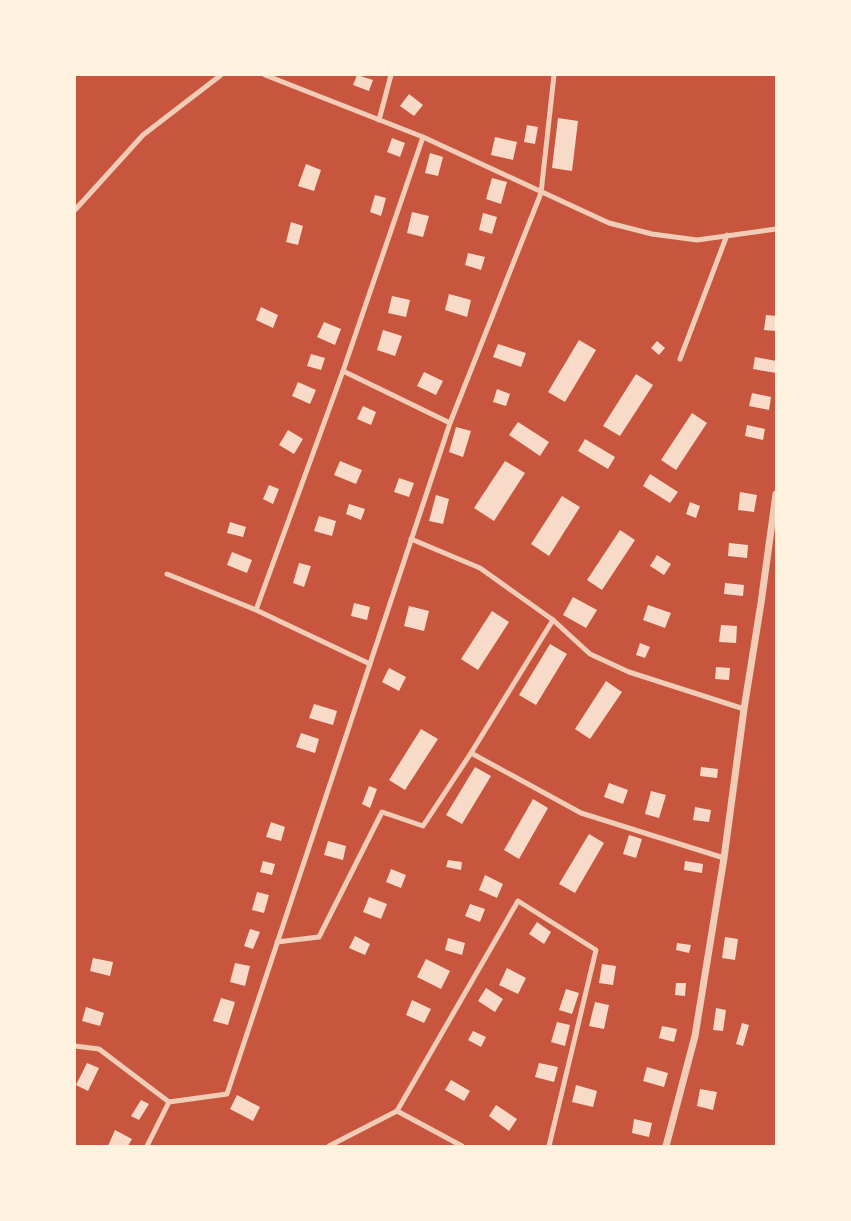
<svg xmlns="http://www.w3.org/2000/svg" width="851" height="1221" viewBox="0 0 851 1221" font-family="'Sofia Sans Condensed',sans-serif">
<rect width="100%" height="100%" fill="#c8553d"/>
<!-- building -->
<g fill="#f7dbc8">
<path d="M357,75L373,80L369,91L353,85Z"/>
<path d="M409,94L423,105L414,116L400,106Z"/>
<path d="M558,118L578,121L572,171L552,168Z"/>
<path d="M527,125L538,127L535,144L524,142Z"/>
<path d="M495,137L517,142L513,160L491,155Z"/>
<path d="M392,138L405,143L400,157L387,152Z"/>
<path d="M430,153L443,157L438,176L425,173Z"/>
<path d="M306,164L321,170L314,191L298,186Z"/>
<path d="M492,178L507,182L501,204L486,199Z"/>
<path d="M375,195L386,198L381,216L370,212Z"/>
<path d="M412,212L429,216L423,237L407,233Z"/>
<path d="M483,213L497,217L492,234L479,230Z"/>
<path d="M291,222L303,226L298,245L286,242Z"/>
<path d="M468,253L485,257L481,270L465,265Z"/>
<path d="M449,294L471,300L467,317L445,310Z"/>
<path d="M392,296L410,300L406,317L388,313Z"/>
<path d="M261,307L278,315L273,328L256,320Z"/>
<path d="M766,315L776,316V331L764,330Z"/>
<path d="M324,322L341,329L335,345L317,337Z"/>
<path d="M383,330L402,336L395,356L377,350Z"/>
<path d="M579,340L596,350L565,402L548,392Z"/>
<path d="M657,341L665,348L659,355L651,348Z"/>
<path d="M498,344L526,353L521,367L493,357Z"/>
<path d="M311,354L325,358L321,370L307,366Z"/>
<path d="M755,357L776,361V373L753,369Z"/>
<path d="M424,372L443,381L436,395L417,386Z"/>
<path d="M636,374L653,385L620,436L603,426Z"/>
<path d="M298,382L316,390L310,404L292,396Z"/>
<path d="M497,389L510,394L506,406L493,402Z"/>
<path d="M752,393L771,397L769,410L749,406Z"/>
<path d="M363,406L376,412L371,425L357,419Z"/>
<path d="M692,413L707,423L676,470L661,460Z"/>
<path d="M518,422L549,442L540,456L509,435Z"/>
<path d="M747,425L765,429L763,440L745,436Z"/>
<path d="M456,427L471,431L463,457L449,452Z"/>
<path d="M288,430L303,439L294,454L279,445Z"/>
<path d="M585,439L615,457L608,469L578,451Z"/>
<path d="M340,461L362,470L356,484L334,475Z"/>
<path d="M505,461L525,473L494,521L474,508Z"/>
<path d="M650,474L678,492L670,503L643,486Z"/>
<path d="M399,478L414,483L409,497L394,492Z"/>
<path d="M269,485L279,489L273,504L263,499Z"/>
<path d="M740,492L757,495L754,512L738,510Z"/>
<path d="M436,495L449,499L443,524L429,521Z"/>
<path d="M562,496L580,507L549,556L531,544Z"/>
<path d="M690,502L700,506L696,518L686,514Z"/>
<path d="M349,504L365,509L361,520L346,514Z"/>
<path d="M319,516L336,521L332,536L314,531Z"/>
<path d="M230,522L246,527L243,537L227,533Z"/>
<path d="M620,530L635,540L602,590L587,580Z"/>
<path d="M729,543L748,545L747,558L728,556Z"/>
<path d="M232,552L252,560L247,573L227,565Z"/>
<path d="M657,555L671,564L664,575L650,566Z"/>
<path d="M299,563L311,566L304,587L293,583Z"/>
<path d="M725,583L744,585L743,596L724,594Z"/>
<path d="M573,597L597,610L586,628L563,615Z"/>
<path d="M354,603L370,607L367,620L351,616Z"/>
<path d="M648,605L671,613L665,628L643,620Z"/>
<path d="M409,606L429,611L424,631L404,626Z"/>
<path d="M492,611L509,622L478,670L461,659Z"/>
<path d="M721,625L737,626L736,643L719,642Z"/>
<path d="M640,643L650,647L645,658L636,655Z"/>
<path d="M550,644L567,654L536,705L519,695Z"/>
<path d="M716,667L730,668L729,680L715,679Z"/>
<path d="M389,668L406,677L399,691L382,682Z"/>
<path d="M606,681L622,692L590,739L575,729Z"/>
<path d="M314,704L337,711L333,725L309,718Z"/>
<path d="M421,729L438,739L405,790L389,780Z"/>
<path d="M301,733L319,739L315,753L296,747Z"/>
<path d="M475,767L491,776L462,824L446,815Z"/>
<path d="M701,767L718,769L717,778L700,776Z"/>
<path d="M609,783L628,790L623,804L604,797Z"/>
<path d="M369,786L377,789L370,808L362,804Z"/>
<path d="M651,791L666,795L659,818L645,814Z"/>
<path d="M533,799L548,808L519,859L504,850Z"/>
<path d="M695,807L711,810L709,822L693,820Z"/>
<path d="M271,822L285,827L281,841L266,837Z"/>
<path d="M589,834L604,843L575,893L559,884Z"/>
<path d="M629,835L642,839L636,858L623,854Z"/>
<path d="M328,841L346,846L343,860L324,855Z"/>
<path d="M448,860L462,862L461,870L446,867Z"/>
<path d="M263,861L275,864L272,875L260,872Z"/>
<path d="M685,861L703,864L702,873L684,870Z"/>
<path d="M391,869L406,875L401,888L386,882Z"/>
<path d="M485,875L503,884L497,898L479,890Z"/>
<path d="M257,892L269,895L264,913L252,910Z"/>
<path d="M369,897L387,904L381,919L363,912Z"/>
<path d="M470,904L485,909L480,922L465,916Z"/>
<path d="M537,922L551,932L544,944L529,934Z"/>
<path d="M250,929L260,932L253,949L244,946Z"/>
<path d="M355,936L370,944L365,955L349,948Z"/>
<path d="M725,937L738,939L735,960L722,958Z"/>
<path d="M448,938L465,943L462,955L445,950Z"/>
<path d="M677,943L691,945L689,953L676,950Z"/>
<path d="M93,958L113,962L110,976L90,971Z"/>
<path d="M426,959L450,971L441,989L417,977Z"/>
<path d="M235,963L250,966L245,986L230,982Z"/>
<path d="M602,964L616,966L613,985L599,983Z"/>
<path d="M507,968L526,978L518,994L499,985Z"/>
<path d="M676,983H686L685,996L675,995Z"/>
<path d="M486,988L503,999L495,1012L478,1001Z"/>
<path d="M566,989L579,993L572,1014L559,1010Z"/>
<path d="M221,998L235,1002L228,1025L213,1021Z"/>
<path d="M412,1000L431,1009L424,1023L406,1015Z"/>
<path d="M595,1002L609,1005L604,1029L589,1026Z"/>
<path d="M86,1007L104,1013L100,1026L82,1021Z"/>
<path d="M716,1008L726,1010L723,1031L713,1030Z"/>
<path d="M557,1022L570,1025L565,1046L551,1042Z"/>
<path d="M742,1023L749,1025L743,1046L736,1044Z"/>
<path d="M662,1026L677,1029L674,1042L659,1038Z"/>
<path d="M473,1031L486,1037L481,1047L468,1040Z"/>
<path d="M87,1063L99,1068L88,1091L76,1085Z"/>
<path d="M539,1063L558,1067L554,1082L535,1077Z"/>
<path d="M647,1067L668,1073L664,1087L643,1081Z"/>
<path d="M451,1080L470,1091L464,1101L445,1090Z"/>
<path d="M576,1085L597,1091L593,1107L572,1102Z"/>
<path d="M700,1089L717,1092L713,1110L697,1106Z"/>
<path d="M237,1095L260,1107L253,1121L230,1109Z"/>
<path d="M141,1100L149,1104L139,1120L131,1116Z"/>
<path d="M496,1105L517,1119L509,1131L489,1116Z"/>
<path d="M634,1119L652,1123L649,1137L632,1133Z"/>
<path d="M115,1130L132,1139L128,1146H108Z"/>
</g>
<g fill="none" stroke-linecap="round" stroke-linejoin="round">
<!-- minor -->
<g stroke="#f1ccb7" stroke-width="5">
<path d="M265,75L423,137L609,223L652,234L697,240L776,229"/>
<path d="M379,120L391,75"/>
<path d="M75,210L143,135L221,75"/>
<path d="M680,359L727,235"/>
<path d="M343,371L450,423"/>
<path d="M411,539L480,568L553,620L590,654L629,672L744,709"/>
<path d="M167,574L256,610L370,664"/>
<path d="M256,610L343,371L423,137"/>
<path d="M471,753L581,813L724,858"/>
<path d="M277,942L319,937L382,812L423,826L471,753L553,620"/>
<path d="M75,1046L99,1049L169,1102"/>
<path d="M397,1111L518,901L596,950L549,1146"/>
<path d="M147,1146L169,1102L227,1094L450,423L541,193L554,75"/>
<path d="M329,1146L397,1111L462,1146"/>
</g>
<!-- tertiary -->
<path stroke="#f1ccb7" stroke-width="7" d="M666,1146L695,1036L724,858L744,709L761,603L776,494"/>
</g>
<!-- border -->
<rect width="851" height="1221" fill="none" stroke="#fff3e0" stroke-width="152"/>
</svg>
